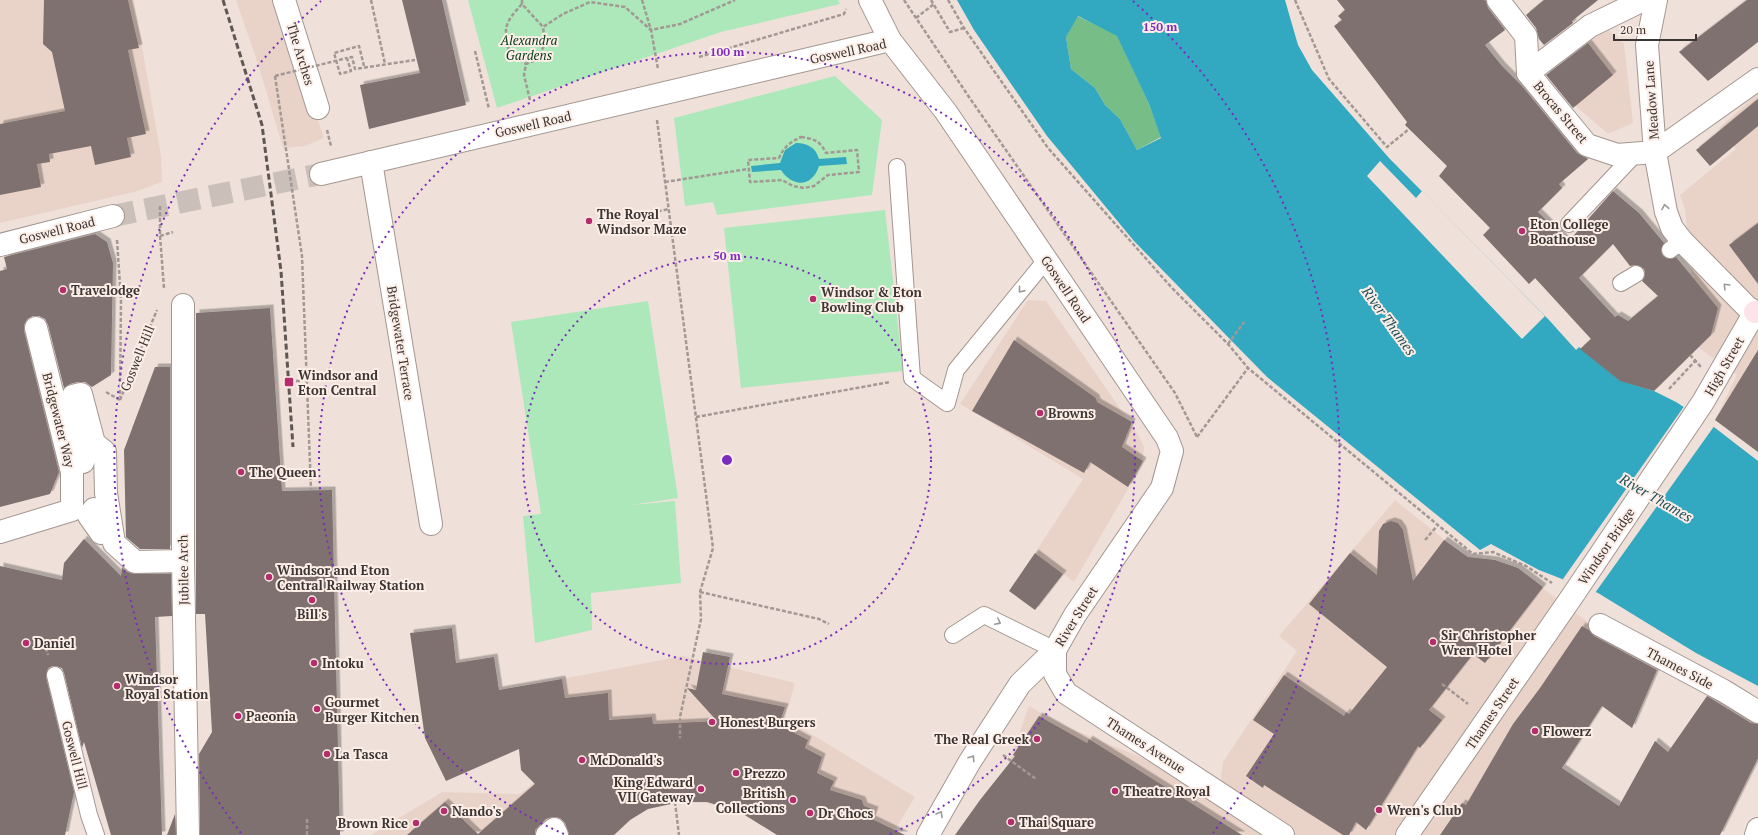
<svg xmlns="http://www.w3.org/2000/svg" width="1758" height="835" viewBox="0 0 1758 835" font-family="'PT Serif',serif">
<defs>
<filter id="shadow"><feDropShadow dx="3.5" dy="-3.5" stdDeviation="0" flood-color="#0004"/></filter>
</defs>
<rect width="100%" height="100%" fill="#efe1da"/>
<!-- built -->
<g fill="#e9d3c9">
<path d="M0,0H134L161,156L162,182L134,192L0,223Z"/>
<path d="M236,0H278L324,138L305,146L283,148L258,64Z"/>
<path d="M1606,28L1624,44L1633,123L1608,134L1571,102L1552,73Z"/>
<path d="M1758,93V452L1715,420L1737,375L1698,347L1659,302L1691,273L1685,209L1680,195L1736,149L1719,128Z"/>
<path d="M1028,300L1046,301L1139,436L1144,447L1142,465L1074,582L1035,553L1083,479L960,404Z"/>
<path d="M1395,500L1466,557L1487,558L1513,566L1625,650L1504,835H955L1008,765L1029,706L1067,727L1143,758L1218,802L1223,762L1297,651L1279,636Z"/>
<path d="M683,656L795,683L785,718L915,797L892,835L752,818L740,812L707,803L680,802L648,809L630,820L614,835H371L442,792L520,794L552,769L540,683Z"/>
</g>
<!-- green -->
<g fill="#ace8b9">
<path d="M468,0H838L840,4L721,32L497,108Z"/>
<path d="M835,76L882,120L872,195L717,215L713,202L685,206L674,118Z"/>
<path d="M885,210L903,371L741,388L724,228Z"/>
<path d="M648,301L678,498L631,505L675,501L681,583L591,593L592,630L535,643L523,516L541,514L511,322Z"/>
</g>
<!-- forest -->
<path fill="#76bd87" d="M1077,16L1117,35L1149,104L1161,137L1137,150L1120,119L1105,105L1095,88L1071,69L1066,37Z"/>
<!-- water -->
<g fill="#32a8c1" fill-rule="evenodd">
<path d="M957,0H1285L1298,45L1312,70L1389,158L1549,320L1576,350L1579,347L1619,380L1654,391L1676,402L1710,424L1758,461V686L1696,653L1598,593L1539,570L1491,544L1480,550L1267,377L1134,241L1047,136L974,30ZM1078,16L1117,36L1149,104L1161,138L1137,150L1120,119L1105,105L1095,88L1071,69L1066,37Z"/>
<path d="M796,143C808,143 816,148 819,159L846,157L847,164L819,166C812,188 792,187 781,170L752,172L751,166L780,163L785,150Z"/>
</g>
<!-- pier -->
<g fill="#efe1da">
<path d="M1380,161L1416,198L1422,191L1545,316L1522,339L1367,176Z"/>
<path d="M1685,405L1715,425L1595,593L1567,583L1563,579Z"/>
</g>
<!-- building -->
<g fill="#7f716f" fill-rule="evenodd" filter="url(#shadow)">
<path d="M44,0H128L139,48L128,50L146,134L127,138L131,157L95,165L91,146L49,154L50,162L37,164L41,187L0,195V124L65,111L52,52L43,44Z"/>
<path d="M402,0H442L466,105L369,129L360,85L420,73Z"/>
<path d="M1337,0H1484L1486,1L1488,8L1505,30L1485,45L1502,66L1522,86L1577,153L1588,159L1559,184L1562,188L1538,212L1568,242L1613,191L1639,213L1664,243L1661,251L1663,256L1671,259L1676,257L1718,308L1711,335L1654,391L1620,381L1580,349L1591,339L1535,278L1529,284L1483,235L1490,228L1439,176L1447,166L1405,125L1407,122L1334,26L1342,20L1338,16L1345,10ZM1613,244L1630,266L1636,265L1644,269L1645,274L1642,281L1658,296L1628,321L1618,315L1615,317L1579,278Z"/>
<path d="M1544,0H1598L1572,21L1573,23L1544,45L1539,39L1536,28L1526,15Z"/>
<path d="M1747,0H1758V42L1708,81L1679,52Z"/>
<path d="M1588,43L1613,75L1573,108L1546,75Z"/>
<path d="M1758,99V126L1710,166L1696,150Z"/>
<path d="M1758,223V284L1729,245Z"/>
<path d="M95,234L107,242L113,263L111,375L92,387L85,382H78L70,384L64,388L48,325L45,319L39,316H33L27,319L24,325V331L59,472L50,494L0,507V271L7,269L4,257Z"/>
<path d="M270,308L282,491L332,490L340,835H200L199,754L212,732L205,614H196V313Z"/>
<path d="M1014,340L1096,398L1097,402L1132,422L1122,447L1143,461L1128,487L1090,462L1084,473L972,411Z"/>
<path d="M1758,350V452L1715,420Z"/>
<path d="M155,367H170V549H140L126,537L124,450Z"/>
<path d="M1391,521L1398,523L1403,530L1413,581L1444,540L1468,557L1495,560L1518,568L1543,587L1485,663L1473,654L1429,710L1442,720L1420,748L1418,746L1366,830L1356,822L1349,835H1343L1264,785L1263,788L1246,776L1274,734L1253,720L1284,675L1344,716L1346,712L1349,714L1387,667L1309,604L1350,553L1377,575L1379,531L1383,524Z"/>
<path d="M84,539L121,576L122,567L127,572L135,574H171L172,616L155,617L162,835H111L84,742L82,748L64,673L62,668L53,666L48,668L46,677L74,792L65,835H0V566L62,580L64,563Z"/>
<path d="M1035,553L1063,574L1035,610L1009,591Z"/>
<path d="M1582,626L1589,630L1594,636L1657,670L1632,728L1602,706L1562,768L1619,806L1655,741L1668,752L1707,696L1751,723L1758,724V758L1720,835H1440L1462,803L1466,805L1513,724L1540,688Z"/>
<path d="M452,628L456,663L494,657L499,690L562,679L565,698L608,693L609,720L652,717L653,724L717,721L687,688L696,690L703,652L730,657L722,694L785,707L779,725L808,740L805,748L822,757L817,773L834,781L830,790L862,800L864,806L875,810L872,819L905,835H777L740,812L707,802H680L648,809L630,820L614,835H569L565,823L560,818L553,817L546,819L535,830V835H407L445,802L478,834L535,784L521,770L519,749L446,781L425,738L410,633Z"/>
<path d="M1039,716L1087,743L1089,739L1242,835H955L980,800L1015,756L1013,755Z"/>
<path d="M175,814L176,835H167Z"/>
</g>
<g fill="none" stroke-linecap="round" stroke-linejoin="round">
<!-- tertiary-tunnel -->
<path stroke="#cbbfb9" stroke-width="22" stroke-dasharray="22 11" stroke-linecap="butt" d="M113,216L321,174"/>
<!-- service casing -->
<g stroke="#a39690" stroke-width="18">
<g id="service">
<path d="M897,167L912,378L947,403L956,370L1046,260"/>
<path d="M1569,224L1636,153"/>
<path d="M1670,250L1682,241"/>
<path d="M1621,283L1636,274"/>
<path d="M953,635L984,615L1055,650"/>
<path d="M55,675L89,815L96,835"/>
</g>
</g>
<!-- pedestrian casing -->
<g stroke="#a39690" stroke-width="24">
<g id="pedestrian">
<path d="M1498,0L1526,36L1528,73"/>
<path d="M183,305V561L188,835"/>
<path d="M83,462L86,449L73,396L81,394L94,443L105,452L106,493L114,543L135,562L183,561"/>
<path d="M94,509L89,516L101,533"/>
<path d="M0,532L72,510V472L36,328"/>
<path d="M1600,625L1724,691L1758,712"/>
<path d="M547,835L554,829L557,835"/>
<path d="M1407,835L1571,598L1703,402L1755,312"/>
</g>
</g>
<!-- minor casing -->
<g stroke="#a39690" stroke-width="24">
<g id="minor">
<path d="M284,0L318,108"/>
<path d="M870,0L890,40"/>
<path d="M1643,0L1590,26L1528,73L1587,145L1617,155L1655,152L1758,79"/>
<path d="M371,162L431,524"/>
<path d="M928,835L969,763L1020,684L1055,650"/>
<path d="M1756,835L1758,829"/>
</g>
</g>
<!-- tertiary casing -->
<g stroke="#a39690" stroke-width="24">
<g id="tertiary">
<path d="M1656,0L1647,45L1655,152L1666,212L1672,228L1682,241L1747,307L1755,312"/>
<path d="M321,174L890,40L946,112L1167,438L1172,451L1162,488L1075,615L1055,650V674L1066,693L1283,835"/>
<path d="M0,245L113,216"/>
</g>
</g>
<!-- secondary casing -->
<g stroke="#a39690" stroke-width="24">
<path id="secondary" d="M1755,312H1758"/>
</g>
<!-- path -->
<g stroke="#a39894" stroke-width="2.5" stroke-dasharray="4 2" stroke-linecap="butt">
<path d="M371,0L385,64"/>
<path d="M522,0V4L543,27L563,14L590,2L625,7L651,30L680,24L735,0"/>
<path d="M642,0L651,30L658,69"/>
<path d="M904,0L969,97L1175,393L1197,437"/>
<path d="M931,0L950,32L964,28"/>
<path d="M948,0L964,28L1048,148L1172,288L1228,344L1248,368L1473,554L1493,552L1526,566L1552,583"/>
<path d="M1295,0L1329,79L1387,147L1409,129"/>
<path d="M522,4C505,23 503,26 509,51L526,64"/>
<path d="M916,18L934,4"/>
<path d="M475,51L489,109"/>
<path d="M699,57L844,14L846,9"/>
<path d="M364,66L359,46L334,53L340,74L351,71L347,58L352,57L355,69L415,60"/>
<path d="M275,76L302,256L311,490"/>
<path d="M530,100L524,75L526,64L538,59L545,43L543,27"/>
<path d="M657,120L713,548L700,592L701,619L680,717V738"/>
<path d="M327,130L331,146"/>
<path d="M801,137C815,139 820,141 826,153L857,150L859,172L828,175L814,186L804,188L793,186L782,180L750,182L748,160L779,158C784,147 790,142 801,137Z"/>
<path d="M665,182L748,169"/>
<path d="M160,206V236L164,288"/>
<path d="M646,214L669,209"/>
<path d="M160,236L173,232"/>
<path d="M117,240L121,300L120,397"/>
<path d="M1228,344L1244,322"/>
<path d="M296,381H301"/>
<path d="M1669,389L1696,360"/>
<path d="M106,392L120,400"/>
<path d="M120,400L157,310"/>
<path d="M696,417L890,382"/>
<path d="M1197,437L1248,368"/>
<path d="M1425,540L1437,526"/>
<path d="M700,592L819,619L829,624"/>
<path d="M44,642L48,655"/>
<path d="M1442,684L1468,704"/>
<path d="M1003,755L1036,779"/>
<path d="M675,802L679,835"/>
<path d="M307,819V835"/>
</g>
<!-- service -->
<use href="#service" stroke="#fff" stroke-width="16"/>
<!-- pedestrian -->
<use href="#pedestrian" stroke="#fff" stroke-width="22"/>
<!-- minor -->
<use href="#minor" stroke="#fff" stroke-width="22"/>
<!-- tertiary -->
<use href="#tertiary" stroke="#fff" stroke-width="22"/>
<!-- secondary -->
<use href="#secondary" stroke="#fee4e9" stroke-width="22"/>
<!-- rail -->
<path stroke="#5f5754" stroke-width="3" stroke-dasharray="6 3" stroke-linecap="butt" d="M223,0L262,125L281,271L293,447"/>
<!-- path-bridge -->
<g stroke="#a39894" stroke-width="2.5" stroke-dasharray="4 2" stroke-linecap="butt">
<path d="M275,76L347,58"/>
<path d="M1690,355L1701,367"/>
</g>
</g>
<!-- one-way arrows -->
<defs><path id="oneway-chevron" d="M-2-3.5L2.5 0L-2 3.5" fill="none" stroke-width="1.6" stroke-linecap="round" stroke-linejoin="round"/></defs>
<g stroke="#9d9a99">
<use href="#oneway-chevron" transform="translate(1665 207) rotate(-101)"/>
<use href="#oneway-chevron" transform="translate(1726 286) rotate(-135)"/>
<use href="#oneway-chevron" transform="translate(1021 290) rotate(129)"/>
<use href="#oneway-chevron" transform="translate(998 622) rotate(27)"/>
<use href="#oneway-chevron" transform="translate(972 758) rotate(-57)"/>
<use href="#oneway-chevron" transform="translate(940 814) rotate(-60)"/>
</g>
<!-- distance rings -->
<g fill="none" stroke="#7b2cbf" stroke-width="2" stroke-dasharray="2 4">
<circle cx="727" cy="460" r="204"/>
<path d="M564 834A408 408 0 1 1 890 834"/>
<path d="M241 833A613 613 0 0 1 321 1M1133 1A613 613 0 0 1 1213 833"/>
</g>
<!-- markers -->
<g fill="#b52d6c" stroke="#fdeee7" stroke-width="1.5">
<circle cx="589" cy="221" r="4"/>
<circle cx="1522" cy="231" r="4"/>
<circle cx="63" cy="290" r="4"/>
<circle cx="813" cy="299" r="4"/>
<rect x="284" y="377" width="10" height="10" rx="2"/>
<circle cx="1040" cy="413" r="4"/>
<circle cx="241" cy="472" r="4"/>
<circle cx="269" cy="577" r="4"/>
<circle cx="312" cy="600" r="4"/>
<circle cx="1433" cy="642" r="4"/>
<circle cx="26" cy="643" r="4"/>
<circle cx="314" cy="663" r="4"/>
<circle cx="117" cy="686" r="4"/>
<circle cx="317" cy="709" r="4"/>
<circle cx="238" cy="716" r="4"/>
<circle cx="712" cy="722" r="4"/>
<circle cx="1535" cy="731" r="4"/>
<circle cx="1037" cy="739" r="4"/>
<circle cx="327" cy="754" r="4"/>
<circle cx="582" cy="760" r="4"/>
<circle cx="736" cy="773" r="4"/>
<circle cx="701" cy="789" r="4"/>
<circle cx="1115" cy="791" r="4"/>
<circle cx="793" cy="800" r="4"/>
<circle cx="1379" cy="810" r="4"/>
<circle cx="444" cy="811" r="4"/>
<circle cx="810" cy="813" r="4"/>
<circle cx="1011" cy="822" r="4"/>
<circle cx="416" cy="823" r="4"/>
</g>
<g text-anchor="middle" stroke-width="4" stroke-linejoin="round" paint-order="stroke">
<!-- park labels -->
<g font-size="13" font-style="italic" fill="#003715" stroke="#fdeee7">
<text x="529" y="45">Alexandra<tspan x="529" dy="15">Gardens</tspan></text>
</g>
<!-- street labels -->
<g font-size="13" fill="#3b3533" stroke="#fdeee7">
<text transform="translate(848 51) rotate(-12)" y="5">Goswell Road</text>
<text transform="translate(301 54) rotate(73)" y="5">The Arches</text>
<text transform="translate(1651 100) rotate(-94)" y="5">Meadow Lane</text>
<text transform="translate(1561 112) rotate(50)" y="5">Brocas Street</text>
<text transform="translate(533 124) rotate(-13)" y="5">Goswell Road</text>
<text transform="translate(57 230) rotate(-14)" y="5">Goswell Road</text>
<text transform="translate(1066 289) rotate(56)" y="5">Goswell Road</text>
<text transform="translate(401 343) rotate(81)" y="5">Bridgewater Terrace</text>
<text transform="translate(137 358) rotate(-68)" y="5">Goswell Hill</text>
<text transform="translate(1724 366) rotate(-60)" y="5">High Street</text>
<text transform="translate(59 420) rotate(76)" y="5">Bridgewater Way</text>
<text transform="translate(1606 546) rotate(-56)" y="5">Windsor Bridge</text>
<text transform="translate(183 570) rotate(-91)" y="5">Jubilee Arch</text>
<text transform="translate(1076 616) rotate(-58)" y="5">River Street</text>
<text transform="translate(1680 668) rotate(28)" y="5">Thames Side</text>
<text transform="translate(1492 713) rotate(-56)" y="5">Thames Street</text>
<text transform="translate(1146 745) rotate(33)" y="5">Thames Avenue</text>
<text transform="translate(75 755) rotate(76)" y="5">Goswell Hill</text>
</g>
<!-- poi labels -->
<g font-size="13" font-weight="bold" fill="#3b3533" stroke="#fdeee7" text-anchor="start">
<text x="597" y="219">The Royal<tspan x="597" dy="15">Windsor Maze</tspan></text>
<text x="1530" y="229">Eton College<tspan x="1530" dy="15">Boathouse</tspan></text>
<text x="71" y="295">Travelodge</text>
<text x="821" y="297">Windsor &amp; Eton<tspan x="821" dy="15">Bowling Club</tspan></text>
<text x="298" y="380">Windsor and<tspan x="298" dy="15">Eton Central</tspan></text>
<text x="1048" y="418">Browns</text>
<text x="249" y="477">The Queen</text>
<text x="277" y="575">Windsor and Eton<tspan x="277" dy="15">Central Railway Station</tspan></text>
<text x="312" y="619" text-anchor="middle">Bill's</text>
<text x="1441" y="640">Sir Christopher<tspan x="1441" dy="15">Wren Hotel</tspan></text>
<text x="34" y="648">Daniel</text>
<text x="322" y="668">Intoku</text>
<text x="125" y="684">Windsor<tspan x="125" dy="15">Royal Station</tspan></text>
<text x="325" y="707">Gourmet<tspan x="325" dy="15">Burger Kitchen</tspan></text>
<text x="246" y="721">Paeonia</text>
<text x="720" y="727">Honest Burgers</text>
<text x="1543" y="736">Flowerz</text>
<text x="1029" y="744" text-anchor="end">The Real Greek</text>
<text x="335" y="759">La Tasca</text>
<text x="590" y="765">McDonald's</text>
<text x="744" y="778">Prezzo</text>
<text x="693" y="787" text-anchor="end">King Edward<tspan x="693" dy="15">VII Gateway</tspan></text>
<text x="1123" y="796">Theatre Royal</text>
<text x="785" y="798" text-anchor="end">British<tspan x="785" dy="15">Collections</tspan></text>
<text x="1387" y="815">Wren's Club</text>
<text x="452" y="816">Nando's</text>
<text x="818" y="818">Dr Chocs</text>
<text x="1019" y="827">Thai Square</text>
<text x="408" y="828" text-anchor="end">Brown Rice</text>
</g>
<!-- water labels -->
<g font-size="14" font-style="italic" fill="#21515c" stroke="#fdeee7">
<text transform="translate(1389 321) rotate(54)" y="5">River Thames</text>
<text transform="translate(1656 498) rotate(30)" y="5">River Thames</text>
</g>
</g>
<circle cx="727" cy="460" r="6" fill="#7b2cbf" stroke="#fdeee7" stroke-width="2"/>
<g font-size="12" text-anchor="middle" font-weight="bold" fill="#7b2cbf" stroke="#fdeee7" stroke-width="4" stroke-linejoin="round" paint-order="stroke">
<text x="1160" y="31">150 m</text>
<text x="727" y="56">100 m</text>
<text x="727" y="260">50 m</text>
</g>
<!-- scale -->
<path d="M1614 34v6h82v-6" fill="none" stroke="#3b3533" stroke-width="2"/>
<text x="1620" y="34" font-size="12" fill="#3b3533" stroke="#fdeee7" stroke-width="3" paint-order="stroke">20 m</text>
</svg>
